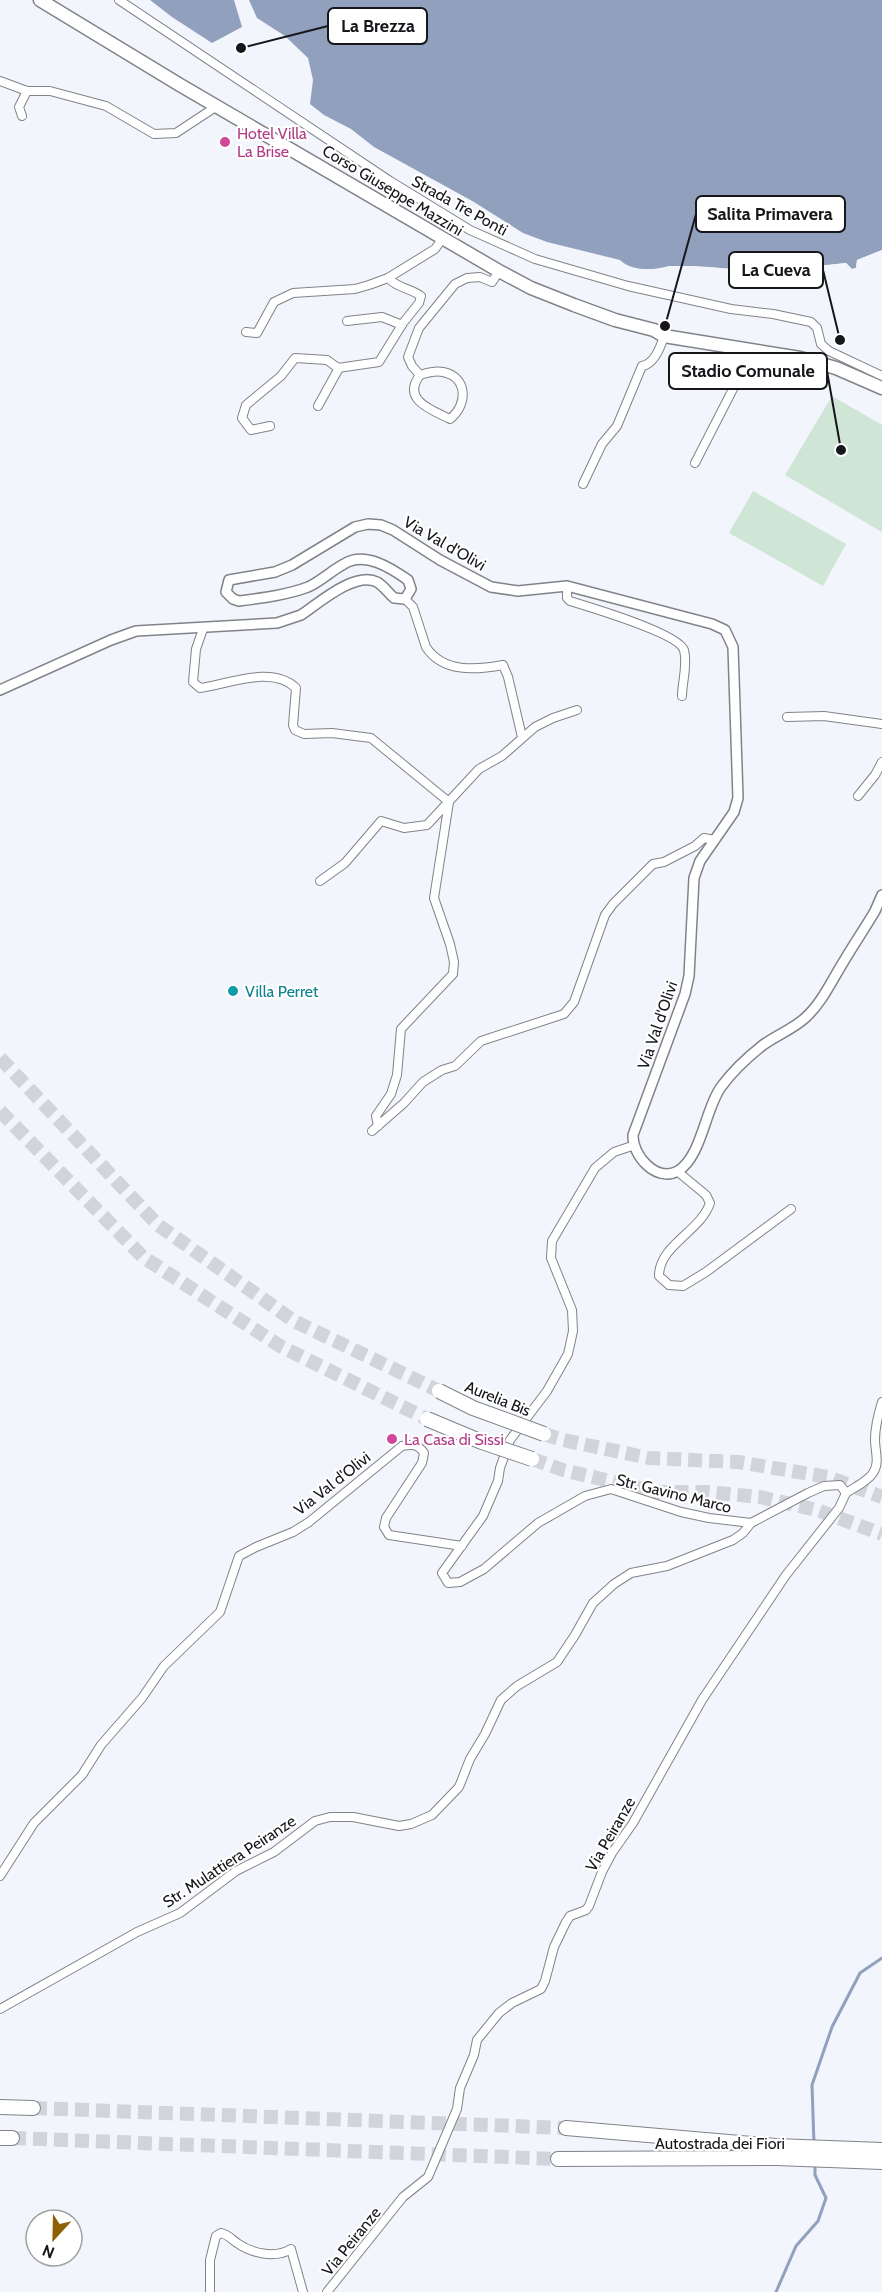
<svg xmlns="http://www.w3.org/2000/svg" width="882" height="2292" viewBox="0 0 882 2292" font-family="Cabin,sans-serif">
<rect width="100%" height="100%" fill="#f2f5fc"/>
<!-- pitch -->
<g fill="#cfe5d5">
<path d="M832,396L882,425V532L785,475Z"/>
<path d="M753,491L846,544L823,586L729,533Z"/>
</g>
<!-- water -->
<g fill="#90a0bd">
<path d="M150,0H234L242,27L212,43L172,17Z"/>
<path d="M249,0H882V250L857,260L856,268L852,269L846,263C819,266 791,271 764,271C738,271 712,266 686,266C665,266 637,276 620,260L547,242L523,233L474,202L374,147L351,129L324,115L310,104L313,80L308,58L285,36L257,18Z"/>
</g>
<!-- pier -->
<path fill="#f2f5fc" d="M882,250V253L860,262L858,270L852,272L846,266L764,274L689,269H670L657,272L656,269L669,266H689L764,271L846,263L852,269L856,268L857,260Z"/>
<g fill="none" stroke-linecap="round" stroke-linejoin="round">
<!-- stream -->
<g stroke="#90a0bd" stroke-width="3">
<path d="M814,2144L812,2085L832,2027L860,1973L882,1958"/>
<path d="M776,2292L796,2246L818,2221L826,2198L815,2175V2163"/>
</g>
<!-- trunk-tunnel -->
<g stroke="#d1d4da" stroke-width="14" stroke-dasharray="14 7" stroke-linecap="butt">
<path d="M0,1058L158,1225L294,1321L439,1391"/>
<path d="M0,1111L143,1257L280,1346L427,1419"/>
<path d="M544,1434L563,1440L649,1458L738,1462L828,1477L882,1497"/>
<path d="M532,1459L563,1470L656,1492H707L760,1497L817,1510L882,1534"/>
</g>
<!-- motorway-tunnel -->
<g stroke="#d1d4da" stroke-width="14" stroke-dasharray="14 7" stroke-linecap="butt">
<path d="M33,2108L566,2128"/>
<path d="M12,2138L558,2159"/>
</g>
<!-- minor casing -->
<g stroke="#808389" stroke-width="10">
<g id="minor">
<path d="M119,0L390,181L470,230L535,259L628,286L731,309L773,314L811,322L817,328L821,344L829,351L882,376"/>
<path d="M0,81L27,91H50L106,106L154,134L176,133L217,106"/>
<path d="M22,116L19,107L27,91"/>
<path d="M347,321L382,317L402,325"/>
<path d="M246,332L257,333L274,302L293,293L355,289L369,285L388,278L435,249L442,239"/>
<path d="M420,375C401,400 432,410 450,419C468,405 468,377 443,372C434,370 427,373 420,375L412,366L408,357L419,328L455,284L467,278L480,277L492,282L499,271"/>
<path d="M318,406L339,368"/>
<path d="M270,426L251,430L242,418L246,405L281,376L295,358L327,360L338,368L379,362L403,323L419,303L421,296C410,288 397,288 388,278"/>
<path d="M695,463L753,350"/>
<path d="M583,484L602,444L617,426L642,366C654,364 661,346 664,336"/>
<path d="M567,586V598L570,601C589,607 678,633 684,650C688,665 682,682 682,696"/>
<path d="M405,599L413,607L426,647C443,673 476,670 503,665L508,677L522,737"/>
<path d="M203,629L196,649L193,682L200,688C229,684 272,665 296,688L293,725L295,730L304,734L332,733L371,738L449,802"/>
<path d="M787,717L824,716L882,724"/>
<path d="M858,796L875,775L882,762"/>
<path d="M320,881L345,863L381,821L404,828L427,825L479,769L502,756L535,727L553,718L577,710"/>
<path d="M378,1126L376,1116L391,1094L397,1075L401,1029L453,974L454,962L450,944L434,898L449,802"/>
<path d="M372,1131L404,1103L423,1082L442,1070L455,1066L481,1041L564,1014L574,1002L605,915L613,904L653,864L664,862L695,846L704,838L715,840"/>
<path d="M632,1146L614,1152L595,1168L552,1241L551,1258L572,1310L573,1331L568,1354L547,1391L510,1440L500,1468L498,1481L483,1516L442,1573L448,1583L460,1582L484,1569L538,1523L585,1496L611,1489L681,1512L709,1518L751,1523L808,1493L824,1486L840,1485L846,1493"/>
<path d="M677,1171L706,1195L710,1203C701,1231 659,1245 659,1276L669,1285L683,1286L706,1272L791,1209"/>
<path d="M846,1493C855,1487 867,1482 873,1473C880,1463 875,1451 875,1440C875,1427 878,1415 882,1402"/>
<path d="M0,1876L34,1823L82,1775L101,1745L142,1698L164,1666L220,1612L239,1556L256,1547L293,1532L309,1522L402,1446C413,1444 418,1444 424,1453L422,1463L386,1518L384,1527L389,1535L462,1546"/>
<path d="M0,2009L137,1932L180,1913L236,1871L274,1852L315,1821L330,1817H353L399,1826L411,1824L432,1815L459,1787L470,1759L485,1734L501,1700L517,1686L557,1662L575,1635L593,1603L614,1584L631,1573L667,1566L733,1540L743,1533L751,1523"/>
<path d="M210,2292V2260L216,2236L221,2233C229,2235 231,2239 237,2243C251,2253 275,2259 291,2249L303,2292"/>
<path d="M327,2292L403,2197L428,2177L457,2109L460,2088L474,2055L477,2040L499,2013L512,2003L541,1989L545,1981L554,1947L566,1922L570,1916L586,1910L589,1906L602,1872L612,1853L633,1823L702,1700L786,1575L839,1508L846,1493"/>
</g>
</g>
<!-- tertiary casing -->
<g stroke="#808389" stroke-width="12">
<path id="tertiary" d="M0,690L111,640L136,631L277,623L301,615C319,603 355,571 377,582C384,586 388,593 394,598L405,599L411,589L408,580C391,568 365,551 344,564C331,571 321,581 308,587C287,595 262,598 239,601L233,599L226,592L229,580L275,572L292,565L355,527L368,524L381,525L393,530L440,560L491,587L518,591L567,586L712,624L725,630L733,647L738,798L734,812L700,861L694,878L689,976L685,994L633,1135C632,1155 656,1183 678,1171C702,1156 705,1109 721,1087C732,1072 749,1056 763,1045C777,1035 793,1029 805,1018C822,1003 832,980 844,961C854,944 865,928 875,911L882,895"/>
</g>
<!-- primary casing -->
<g stroke="#808389" stroke-width="15">
<path id="primary" d="M40,0L180,85L499,271L531,288L574,305L615,320L654,330L664,336L800,358L836,368L882,388"/>
</g>
<!-- motorway casing -->
<g stroke="#808389" stroke-width="16">
<g id="motorway">
<path d="M0,2107L33,2108"/>
<path d="M566,2128L776,2146L882,2150"/>
<path d="M0,2138H12"/>
<path d="M558,2159L776,2158L882,2162"/>
</g>
</g>
<!-- minor -->
<use href="#minor" stroke="#fff" stroke-width="8"/>
<!-- tertiary -->
<use href="#tertiary" stroke="#fff" stroke-width="9"/>
<!-- primary -->
<use href="#primary" stroke="#fff" stroke-width="12"/>
<!-- motorway -->
<use href="#motorway" stroke="#fff" stroke-width="14"/>
<!-- trunk-bridge casing -->
<g stroke="#808389" stroke-width="16" stroke-linecap="butt">
<g id="trunk-bridge">
<path d="M439,1391L473,1408L544,1434"/>
<path d="M427,1419L482,1442L532,1459"/>
</g>
</g>
<!-- trunk-bridge -->
<use href="#trunk-bridge" stroke="#fff" stroke-width="14"/>
</g>
<!-- markers -->
<g fill="#d1479c" stroke="#fff" stroke-width="2">
<circle cx="225" cy="142" r="6"/>
<circle cx="392" cy="1439" r="6"/>
</g>
<circle fill="#0f9aa8" stroke="#fff" stroke-width="2" cx="233" cy="991" r="6"/>
<g text-anchor="middle" stroke-width="4.5" stroke-linejoin="round" paint-order="stroke">
<!-- hotel labels -->
<g font-size="16" fill="#b23c85" stroke="#fff" text-anchor="start">
<text x="237" y="139">Hotel Villa<tspan x="237" dy="18">La Brise</tspan></text>
<text x="404" y="1445">La Casa di Sissi</text>
</g>
<!-- street labels -->
<g font-size="16" fill="#16171a" stroke="#fff">
<text transform="translate(393 190) rotate(31)" y="6">Corso Giuseppe Mazzini</text>
<text transform="translate(460 205) rotate(29)" y="6">Strada Tre Ponti</text>
<text transform="translate(445 543) rotate(30)" y="6">Via Val d'Olivi</text>
<text transform="translate(657 1025) rotate(-71)" y="6">Via Val d'Olivi</text>
<text transform="translate(498 1398) rotate(22)" y="6">Aurelia Bis</text>
<text transform="translate(332 1483) rotate(-38)" y="6">Via Val d'Olivi</text>
<text transform="translate(674 1493) rotate(14)" y="6">Str. Gavino Marco</text>
<text transform="translate(610 1834) rotate(-60)" y="6">Via Peiranze</text>
<text transform="translate(229 1861) rotate(-33)" y="6">Str. Mulattiera Peiranze</text>
<text x="720" y="2149">Autostrada dei Fiori</text>
<text transform="translate(351 2241) rotate(-51)" y="6">Via Peiranze</text>
</g>
<!-- culture labels -->
<g font-size="16" fill="#0d838f" stroke="#fff" text-anchor="start">
<text x="245" y="997">Villa Perret</text>
</g>
</g>
<!-- callouts -->
<path fill="none" stroke="#16171a" stroke-width="2" d="M241 48L328 26M665 326L696 214M840 340L823 270M841 450L827 371"/>
<g fill="#16171a" stroke="#fff" stroke-width="2">
<circle cx="241" cy="48" r="6"/>
<circle cx="665" cy="326" r="6"/>
<circle cx="840" cy="340" r="6"/>
<circle cx="841" cy="450" r="6"/>
</g>
<g fill="#fff" stroke="#16171a" stroke-width="2">
<rect x="328" y="8" width="99" height="36" rx="6"/>
<rect x="696" y="196" width="149" height="36" rx="6"/>
<rect x="729" y="252" width="94" height="36" rx="6"/>
<rect x="669" y="353" width="158" height="36" rx="6"/>
</g>
<g font-size="18" text-anchor="middle" font-weight="bold" fill="#16171a">
<text x="378" y="32">La Brezza</text>
<text x="770" y="220">Salita Primavera</text>
<text x="776" y="276">La Cueva</text>
<text x="748" y="377">Stadio Comunale</text>
</g>
<!-- north arrow -->
<g transform="translate(54 2238) rotate(202)"><circle r="28" fill="#ffffff" stroke="#a2a2a3" stroke-width="1.5"/>
<path d="M0-4.5L10 22L0 15L-10 22Z" fill="#8d6005"/>
<text y="-9" font-size="16" font-weight="bold" text-anchor="middle" fill="#16171a">N</text>
</g>
</svg>
